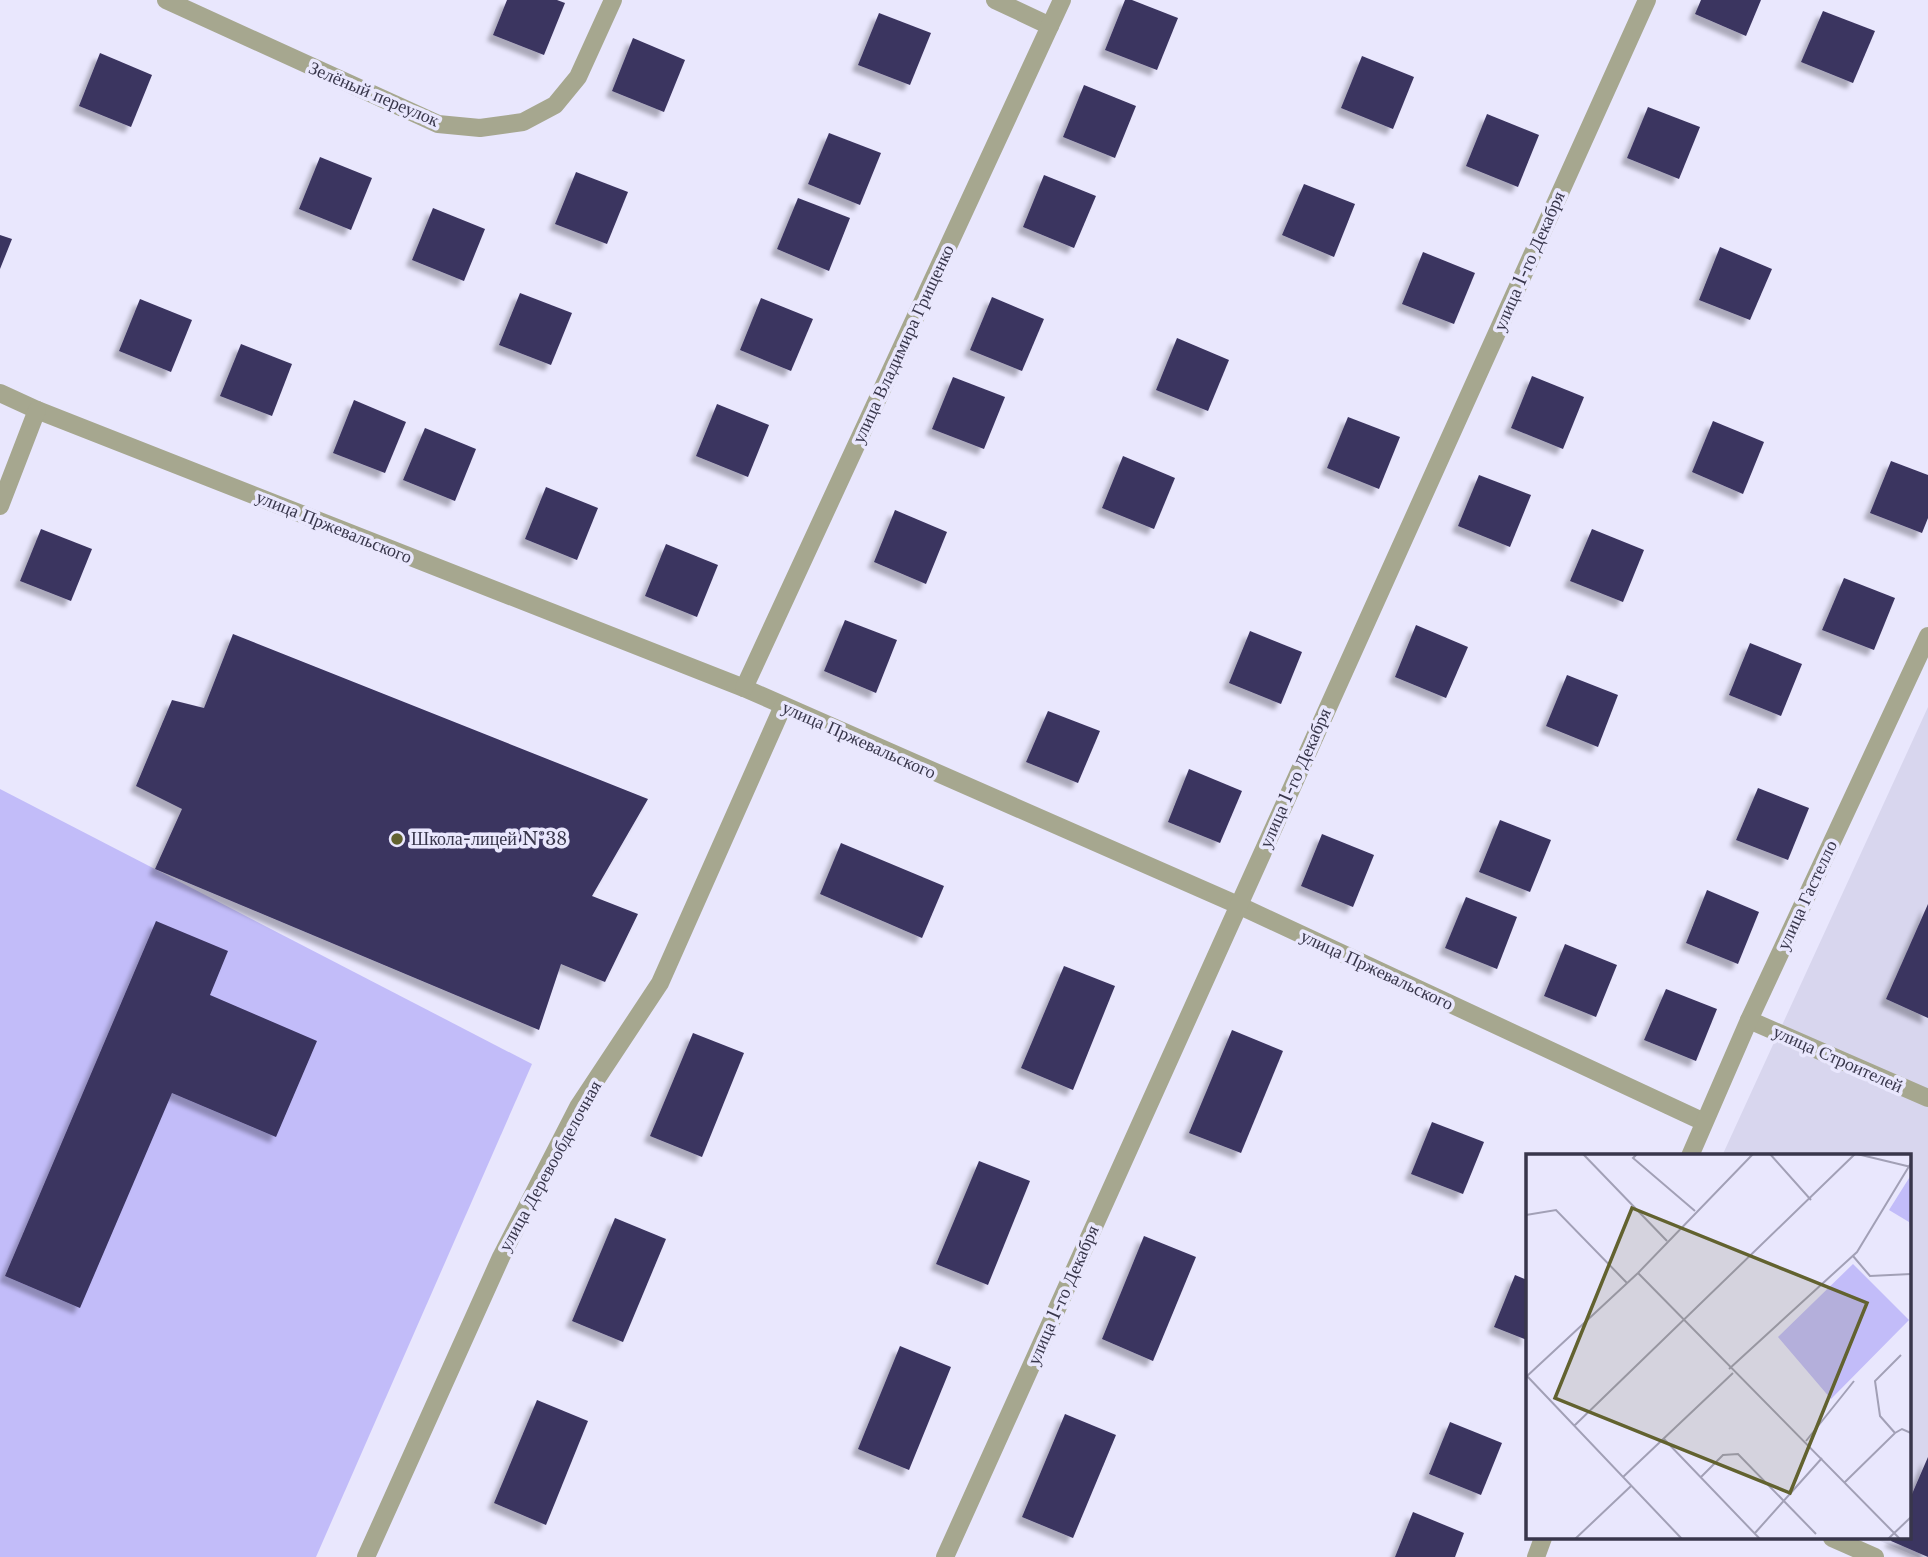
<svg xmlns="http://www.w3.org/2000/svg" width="1928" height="1557" viewBox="0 0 1928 1557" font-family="'Libre Baskerville',serif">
<defs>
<filter id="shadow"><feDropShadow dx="-6" dy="6" stdDeviation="2" flood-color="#0004"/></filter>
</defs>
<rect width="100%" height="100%" fill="#e9e7fd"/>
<!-- built -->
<path fill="#d8d6ee" d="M1928,707V1557H1918L1873,1538H1909V1156H1722Z"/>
<!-- green -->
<path fill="#c2bcf9" d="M0,789L532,1064L316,1557H0Z"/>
<!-- building -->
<g fill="#3b3460" filter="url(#shadow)">
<path d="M507,0H557L565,3L544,55L493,35Z"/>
<path d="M1125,0H1132L1178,18L1157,70L1105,50Z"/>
<path d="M1701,0H1761L1746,36L1695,14Z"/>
<path d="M1823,11L1875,31L1853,83L1801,62Z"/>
<path d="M879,13L931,33L910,85L858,65Z"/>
<path d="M633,38L685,60L664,112L612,91Z"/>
<path d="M100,53L152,75L131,127L79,106Z"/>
<path d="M1362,56L1414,77L1393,129L1341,108Z"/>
<path d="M1084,85L1136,106L1115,158L1063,137Z"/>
<path d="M1648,107L1700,127L1679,179L1627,158Z"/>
<path d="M1487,114L1539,135L1518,187L1466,166Z"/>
<path d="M829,133L881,153L860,205L808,184Z"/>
<path d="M320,157L372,178L351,230L299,209Z"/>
<path d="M576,172L628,192L607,244L555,224Z"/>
<path d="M1044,175L1096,196L1074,248L1023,227Z"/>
<path d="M1304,184L1355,204L1334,257L1282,235Z"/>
<path d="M798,198L850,218L829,271L777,249Z"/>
<path d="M433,208L485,229L464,281L412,260Z"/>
<path d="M0,235L12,239L0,269Z"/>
<path d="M1720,247L1772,269L1750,320L1699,300Z"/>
<path d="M1423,252L1475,273L1454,324L1402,304Z"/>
<path d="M520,293L572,313L551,365L499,345Z"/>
<path d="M992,297L1044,319L1022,371L970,350Z"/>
<path d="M761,298L813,319L791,371L740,350Z"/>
<path d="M140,299L192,320L171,372L119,351Z"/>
<path d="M1177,338L1229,360L1208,411L1156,390Z"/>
<path d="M241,344L292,364L272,416L220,396Z"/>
<path d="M1532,376L1584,397L1563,449L1511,428Z"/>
<path d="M953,377L1005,397L984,449L932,429Z"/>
<path d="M354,400L406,422L385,473L333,453Z"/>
<path d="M717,404L769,425L748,477L696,456Z"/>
<path d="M1348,417L1400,437L1379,489L1327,468Z"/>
<path d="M1713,421L1764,442L1743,494L1692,472Z"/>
<path d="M425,428L476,449L455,501L403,480Z"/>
<path d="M1123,456L1175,478L1154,529L1102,508Z"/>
<path d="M1891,461L1928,475V518L1922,533L1870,513Z"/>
<path d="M1479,475L1531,495L1510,547L1458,526Z"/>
<path d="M546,487L598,508L577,560L525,539Z"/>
<path d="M895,510L947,532L926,584L874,562Z"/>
<path d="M41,529L92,549L71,601L20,581Z"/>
<path d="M1592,529L1644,550L1623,602L1570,581Z"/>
<path d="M666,544L718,565L697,617L645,596Z"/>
<path d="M1844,578L1895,598L1874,650L1822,630Z"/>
<path d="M845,620L897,640L876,693L824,671Z"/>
<path d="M1416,625L1468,647L1446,698L1395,677Z"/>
<path d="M1250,631L1302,652L1281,704L1229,683Z"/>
<path d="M233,634L648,799L592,896L638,914L605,982L561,964L539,1030L155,869L182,809L136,786L172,700L204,708Z"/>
<path d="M1750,643L1802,664L1781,716L1729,695Z"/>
<path d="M1567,675L1618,695L1598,747L1546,726Z"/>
<path d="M1048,711L1100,731L1078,783L1026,762Z"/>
<path d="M1189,769L1242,791L1220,843L1168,822Z"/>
<path d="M1758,788L1809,808L1788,860L1736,840Z"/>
<path d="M1500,820L1551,840L1530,892L1479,872Z"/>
<path d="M1322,834L1374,855L1353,907L1301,886Z"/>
<path d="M841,843L944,886L922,938L820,894Z"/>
<path d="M1707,890L1759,912L1738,964L1686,943Z"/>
<path d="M1466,897L1517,917L1497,969L1445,948Z"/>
<path d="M1928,904V1018L1886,999Z"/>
<path d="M156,921L228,951L210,995L317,1041L276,1137L172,1093L80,1308L5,1276Z"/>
<path d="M1565,944L1617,965L1596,1017L1544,996Z"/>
<path d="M1064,966L1115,986L1073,1090L1021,1068Z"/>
<path d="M1666,989L1717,1009L1696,1061L1644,1040Z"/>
<path d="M1232,1030L1283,1051L1241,1153L1189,1133Z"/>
<path d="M693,1033L744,1053L702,1157L650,1136Z"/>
<path d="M1432,1122L1484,1142L1463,1194L1411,1174Z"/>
<path d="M979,1161L1030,1181L988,1285L936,1264Z"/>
<path d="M615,1218L666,1239L623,1342L572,1321Z"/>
<path d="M1144,1236L1196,1257L1153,1361L1102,1339Z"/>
<path d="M1515,1275L1527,1280V1340L1494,1327Z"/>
<path d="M900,1346L951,1367L909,1470L858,1449Z"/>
<path d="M537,1400L588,1421L546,1525L494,1503Z"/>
<path d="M1065,1414L1116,1435L1073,1538L1022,1517Z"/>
<path d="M1450,1422L1502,1443L1481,1495L1429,1474Z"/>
<path d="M1928,1457V1557L1891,1541L1892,1538H1909V1501Z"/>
<path d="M1413,1512L1464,1533L1455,1557H1395Z"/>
</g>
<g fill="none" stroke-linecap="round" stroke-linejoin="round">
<!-- minor -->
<g stroke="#a6a78f" stroke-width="18">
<path d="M166,0L438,124L480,128L523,122L555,105L578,77L613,0"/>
<path d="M995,0L1050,26"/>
<path d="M0,393L37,410L744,688L1238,905L1704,1122"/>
<path d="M0,506L37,410"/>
<path d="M744,688L1062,0"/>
<path d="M1749,1020L1928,1098"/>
<path d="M1690,1156L1749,1020L1928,636"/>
<path d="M1832,1538L1875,1557"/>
<path d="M366,1557L501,1257L578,1107L660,983L783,706"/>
<path d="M945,1557L1647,0"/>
<path d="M1536,1557L1543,1538"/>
</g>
</g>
<!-- markers -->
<circle fill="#62622f" stroke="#e9e7fd" stroke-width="2.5" cx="397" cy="839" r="7"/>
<g text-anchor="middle" stroke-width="7" stroke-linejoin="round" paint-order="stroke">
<!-- street labels -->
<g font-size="18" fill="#38364b" stroke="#e9e7fd">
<text transform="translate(374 94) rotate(23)" y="6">Зелёный переулок</text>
<text transform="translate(1529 261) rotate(-66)" y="6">улица 1-го Декабря</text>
<text transform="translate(903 344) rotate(-65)" y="6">улица Владимира Грищенко</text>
<text transform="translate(334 527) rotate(22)" y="6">улица Пржевальского</text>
<text transform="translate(859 740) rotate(24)" y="6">улица Пржевальского</text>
<text transform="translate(1295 778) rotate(-66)" y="6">улица 1-го Декабря</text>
<text transform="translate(1807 895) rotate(-65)" y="6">улица Гастелло</text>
<text transform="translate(1377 970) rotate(25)" y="6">улица Пржевальского</text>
<text transform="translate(1838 1059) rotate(24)" y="6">улица Строителей</text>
<text transform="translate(550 1166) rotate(-61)" y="6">улица Деревообделочная</text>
<text transform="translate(1063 1295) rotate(-66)" y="6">улица 1-го Декабря</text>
</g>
<!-- poi labels -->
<g font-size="18" fill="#38364b" stroke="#e9e7fd" text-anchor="start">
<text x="411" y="845">Школа-лицей №38</text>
</g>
</g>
<!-- overview -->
<g transform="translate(1526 1154)">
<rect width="385" height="385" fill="#e9e7fd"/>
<path d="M385,21V81L383,68L363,56ZM327,110L383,166L305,245L252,183Z" fill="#c2bcf9"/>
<path fill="none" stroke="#a2a0b6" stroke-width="2" d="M57,0L141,87M111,0L107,4L169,57M244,0L285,46M331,0L385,13M0,61L30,56L101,129M327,102L344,122L385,120M112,119L374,385M203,215L331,98L385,9M1,222L156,385M0,223L112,119L227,0M48,272L329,0M369,279L354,262L349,227L375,201M137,284L234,385M280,287L328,227M97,323L207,219M174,324L197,301L212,300L290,380M319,328L369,279L376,275L385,279M229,379L296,304M49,385L105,332M362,385L385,363"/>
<path fill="#62622f" fill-opacity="0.15" stroke="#62622f" stroke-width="3.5" d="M106,54L341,149L264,339L29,244Z"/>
<rect width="385" height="385" fill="none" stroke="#38364b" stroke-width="3.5"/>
</g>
</svg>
